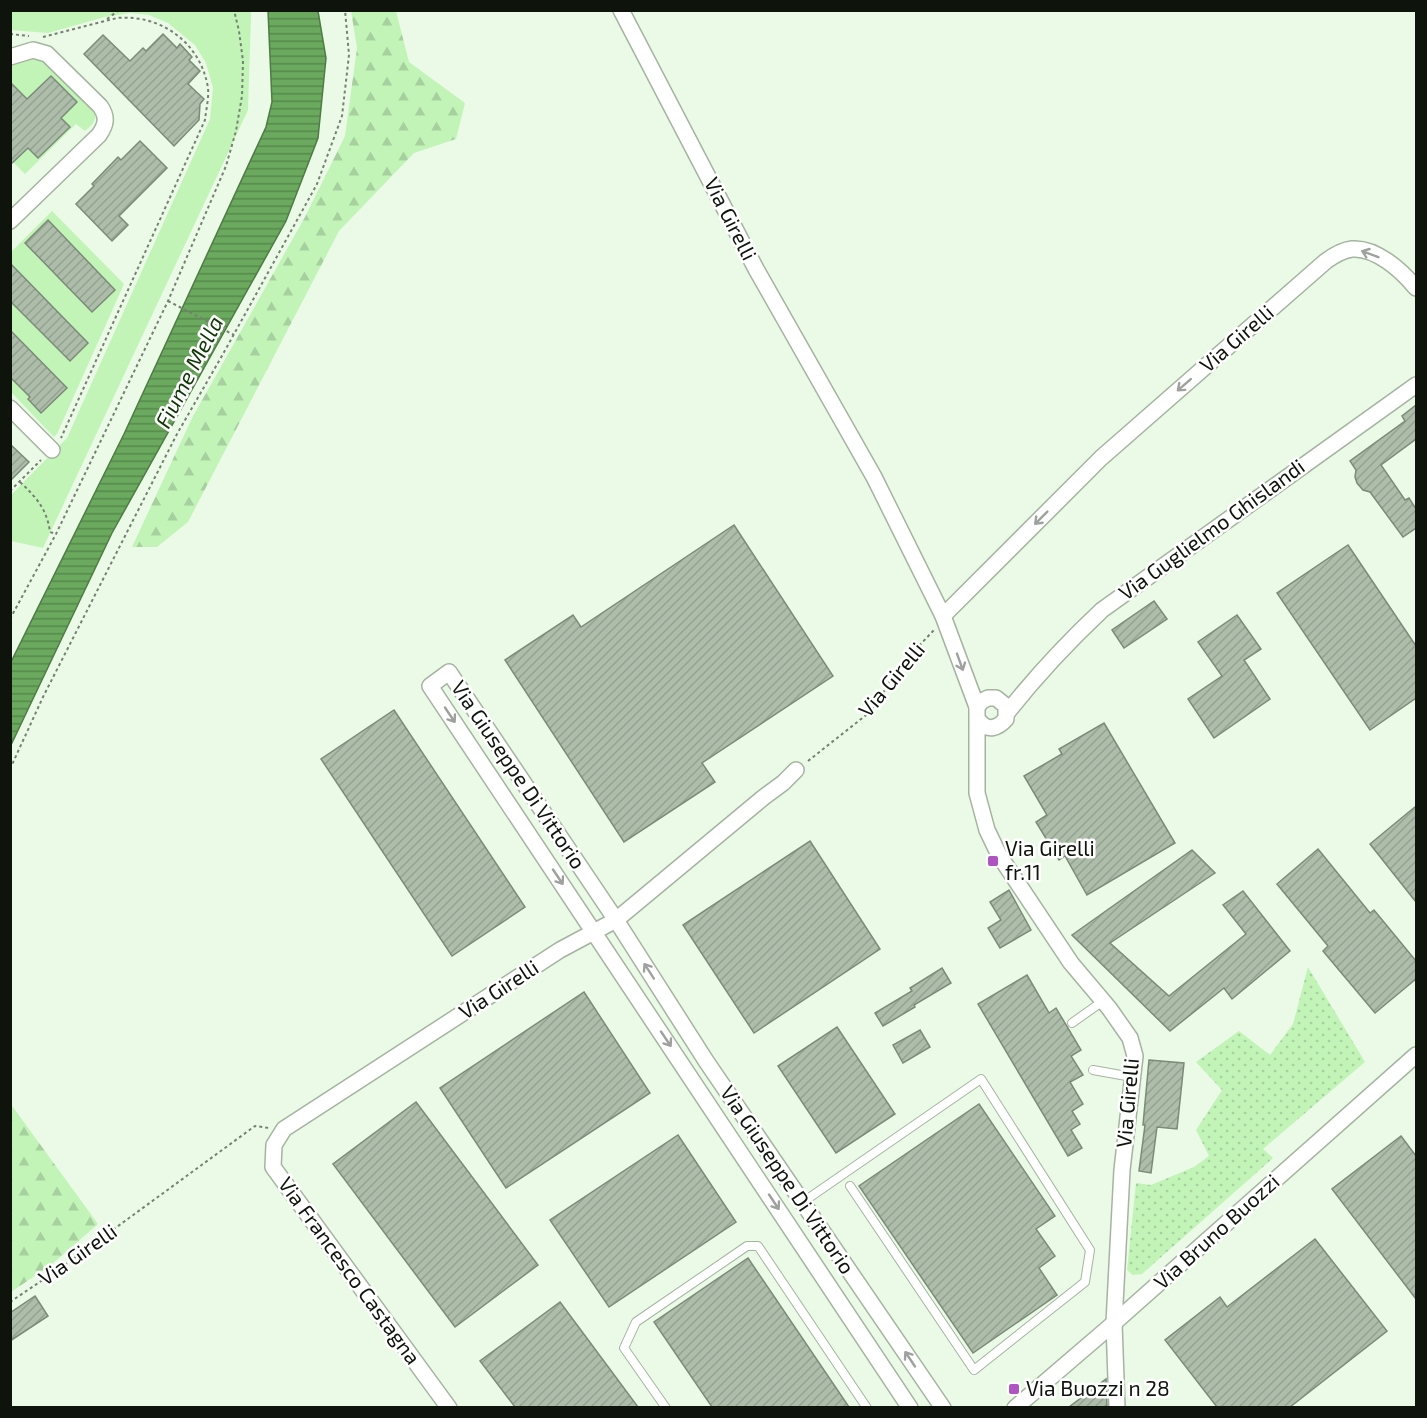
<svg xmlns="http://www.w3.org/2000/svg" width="1427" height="1418" viewBox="0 0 1427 1418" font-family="'Exo 2',sans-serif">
<defs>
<pattern id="forest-firs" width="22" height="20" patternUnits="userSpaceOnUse" patternTransform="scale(1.5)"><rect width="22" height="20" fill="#c2f4b8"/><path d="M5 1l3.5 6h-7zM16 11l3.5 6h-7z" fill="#a6d09d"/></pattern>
<pattern id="garden-dots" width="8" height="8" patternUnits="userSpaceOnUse" patternTransform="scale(1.5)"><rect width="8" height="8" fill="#c2f4b8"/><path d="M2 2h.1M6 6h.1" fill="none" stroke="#a6d09d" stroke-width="1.8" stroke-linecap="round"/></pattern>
<pattern id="water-rules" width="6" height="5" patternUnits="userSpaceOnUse" patternTransform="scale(1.5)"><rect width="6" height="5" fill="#6ba95e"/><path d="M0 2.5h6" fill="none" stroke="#56884c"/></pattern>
<pattern id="building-hatch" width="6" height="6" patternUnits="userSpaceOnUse" patternTransform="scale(1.5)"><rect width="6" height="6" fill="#aebdaa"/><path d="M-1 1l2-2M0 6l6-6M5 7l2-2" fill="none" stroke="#94a291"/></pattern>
</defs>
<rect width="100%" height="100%" fill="#eafae6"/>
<!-- green -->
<g fill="#c2f4b8">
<path d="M11,11H251V15L248,110L43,548L11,541V495L67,438L210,119L213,88L206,63L195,45L168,23L149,15L130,13L105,17L48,33L11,30Z"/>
<path d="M31,58H39L45,62L95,111C97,121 92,125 85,131L76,124L25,174L11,160V66Z"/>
<path d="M52,211L124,284L57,434L54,437L11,392V252Z"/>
</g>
<!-- forest -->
<g fill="url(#forest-firs)">
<path d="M351,11H396L409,62L465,103L456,139L414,153L339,231L188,522L157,547H132L192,418L305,217L345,136L357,48Z"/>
<path d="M10,1103L98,1224L51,1265L11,1292Z"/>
</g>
<!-- garden -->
<path fill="url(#garden-dots)" d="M1308,967L1365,1062L1263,1149L1273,1158L1142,1274L1133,1275L1127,1270L1136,1183L1151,1185L1194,1167L1209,1156L1196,1130L1222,1090L1196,1062L1239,1031L1270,1055L1293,1024Z"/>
<!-- water -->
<path fill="url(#water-rules)" stroke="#4f7c45" stroke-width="1.5" d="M268,11H318L326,58L318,138L286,221L112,533L11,745V662L124,434L266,127L272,102Z"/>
<!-- building -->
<g fill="url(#building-hatch)" stroke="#7c8a79" stroke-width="1.5">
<path d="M163,34L177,48L180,44L192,57L189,60L200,71L188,84L204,99L200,104L199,120L174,146L84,54L103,35L130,61L143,48L146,51Z"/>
<path d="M51,76L77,102L61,118L70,127L38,158L28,148L10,165V82L27,99Z"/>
<path d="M140,141L167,168L119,216L128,225L112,241L76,204L94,186L92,184L118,157L121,160Z"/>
<path d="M48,220L115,290L92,312L25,243Z"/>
<path d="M10,263L88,343L70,361L10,301Z"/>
<path d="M10,330L67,388L41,413L28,399L30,397L10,377Z"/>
<path d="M1416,405V439L1381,465L1405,500L1409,498L1416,509V528L1403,537L1370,492L1363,490L1357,483L1355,477L1356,470L1350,461L1405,421L1402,416Z"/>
<path d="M10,444L29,462L10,481Z"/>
<path d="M734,525L833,676L702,763L715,782L624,842L505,660L573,615L581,627Z"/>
<path d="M1348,545L1416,646V698L1370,730L1277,593Z"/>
<path d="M1154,601L1167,619L1124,648L1112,630Z"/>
<path d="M1237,615L1261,649L1244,660L1270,699L1214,738L1188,699L1222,676L1198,642Z"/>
<path d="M394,710L525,907L452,956L321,759Z"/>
<path d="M1104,723L1175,843L1087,895L1065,856L1059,860L1036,822L1047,815L1024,776L1062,754L1059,749Z"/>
<path d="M1416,806V902L1370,844Z"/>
<path d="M810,841L880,949L754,1033L683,925Z"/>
<path d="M1318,849L1370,913L1374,910L1416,961V979L1375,1013L1323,951L1328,946L1277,884Z"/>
<path d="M1192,850L1215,873L1110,943L1169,996L1246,934L1223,905L1243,891L1290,951L1232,999L1224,988L1170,1031L1072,935Z"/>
<path d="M1009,890L1031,930L1000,948L988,928L1001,920L990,902Z"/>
<path d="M942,968L951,983L914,1005L915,1007L883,1026L875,1013L912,991L910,988Z"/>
<path d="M1027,975L1049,1013L1056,1008L1081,1050L1071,1056L1083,1075L1070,1082L1083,1104L1072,1111L1080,1124L1071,1130L1082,1148L1068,1156L978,1004Z"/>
<path d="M584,992L650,1093L506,1188L440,1088Z"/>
<path d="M837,1027L895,1114L836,1153L778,1066Z"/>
<path d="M920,1030L930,1047L903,1063L893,1045Z"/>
<path d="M1149,1060L1184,1063L1177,1129L1157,1127L1151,1173L1139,1171L1145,1125H1143Z"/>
<path d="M416,1102L538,1265L455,1327L333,1164Z"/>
<path d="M979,1104L1055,1216L1036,1229L1055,1256L1039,1268L1057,1295L973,1353L859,1186Z"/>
<path d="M678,1135L736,1222L609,1307L550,1220Z"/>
<path d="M1401,1136L1416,1156V1299L1332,1189Z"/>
<path d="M1315,1239L1387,1331L1290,1407H1217L1165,1340L1220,1297L1227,1307Z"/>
<path d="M748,1258L849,1407H712L654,1322Z"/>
<path d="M35,1296L48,1316L10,1341V1313Z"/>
<path d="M560,1302L638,1407H515L480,1361Z"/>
<path d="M1106,1379L1107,1407H1069Z"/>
</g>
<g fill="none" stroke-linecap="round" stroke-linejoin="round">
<!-- service casing -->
<g stroke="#a5b4a1" stroke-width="10">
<g id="service">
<path d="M1072,1023L1103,1001"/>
<path d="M1093,1070L1132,1077"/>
<path d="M803,1202L981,1079L1090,1250L1085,1282L974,1370L850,1186"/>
<path d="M666,1408L624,1348L636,1322L747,1246H758L867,1408"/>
</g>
</g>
<!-- minor casing -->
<g stroke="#a5b4a1" stroke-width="18">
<g id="minor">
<path d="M621,10L756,269L874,477L943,616L977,707"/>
<path d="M10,57L33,50L47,54L100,106C108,117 106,125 99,135L10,221"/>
<path d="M10,408L52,450"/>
<path d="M943,616L1101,458L1326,261C1333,256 1343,250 1352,249C1376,247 1402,271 1416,288"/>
<path d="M1007,713C1036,676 1068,642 1102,610L1416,385"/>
<path d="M979,721C988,732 998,728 1006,719V706L996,698H988L982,701L977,707V793L987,830L999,855L1071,963L1109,1008L1130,1038L1135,1056L1122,1170L1114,1323L1117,1408"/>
<path d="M449,1408L273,1167L274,1145L284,1129L560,950L616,920L764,797L783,783L796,770"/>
<path d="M910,1408L430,686L449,672L616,920L706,1061L943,1408"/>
<path d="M1015,1408L1114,1323L1416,1055"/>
</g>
</g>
<!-- path -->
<g stroke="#768073" stroke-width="2" stroke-dasharray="3 3" stroke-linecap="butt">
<path d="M107,19L119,10"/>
<path d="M10,34L29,36"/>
<path d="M43,37L117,18C161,14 201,43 208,88C209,98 206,110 205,120L61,438"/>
<path d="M168,301L234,335"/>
<path d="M20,482C36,497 47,509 50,532L56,534"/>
<path d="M10,491L41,460"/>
<path d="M10,619L56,534L168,301L226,166L236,131L242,96L243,61L239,31L234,10"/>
<path d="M808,761L870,712L879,700L897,669L934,630"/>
<path d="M10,769L43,697L177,434L223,354L317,184L342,116L349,55L345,10"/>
<path d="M10,1302L62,1267L255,1126L269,1128"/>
</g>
<!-- service -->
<use href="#service" stroke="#fff" stroke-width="8"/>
<!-- minor -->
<use href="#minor" stroke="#fff" stroke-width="15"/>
</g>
<!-- one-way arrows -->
<defs><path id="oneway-shaft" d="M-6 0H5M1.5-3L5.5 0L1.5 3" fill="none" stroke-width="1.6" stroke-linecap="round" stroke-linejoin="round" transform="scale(1.5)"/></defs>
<g stroke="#9fa19e">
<use href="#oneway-shaft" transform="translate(1370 254) rotate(-159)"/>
<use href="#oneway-shaft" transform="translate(1184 385) rotate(139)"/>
<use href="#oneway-shaft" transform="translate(1041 518) rotate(135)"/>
<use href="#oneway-shaft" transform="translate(960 662) rotate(70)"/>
<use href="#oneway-shaft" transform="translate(450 715) rotate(56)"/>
<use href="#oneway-shaft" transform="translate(558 877) rotate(56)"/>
<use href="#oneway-shaft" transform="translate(649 971) rotate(-123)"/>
<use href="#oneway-shaft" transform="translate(666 1039) rotate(56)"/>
<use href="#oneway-shaft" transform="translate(774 1202) rotate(56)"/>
<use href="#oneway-shaft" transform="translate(910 1359) rotate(-124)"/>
</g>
<!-- markers -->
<g fill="#ae55c1" stroke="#fff" stroke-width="2">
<rect x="987" y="855" width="12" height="12" rx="3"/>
<rect x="1008" y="1383" width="12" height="12" rx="3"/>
</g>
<g text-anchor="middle" stroke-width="5" stroke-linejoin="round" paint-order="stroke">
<!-- street labels -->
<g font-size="21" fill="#0e130c" stroke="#fff">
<text transform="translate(730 219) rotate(63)" y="7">Via Girelli</text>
<text transform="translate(1237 339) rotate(-41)" y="7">Via Girelli</text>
<text transform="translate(1212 530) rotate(-36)" y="7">Via Guglielmo Ghislandi</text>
<text transform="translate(892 680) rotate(-50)" y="7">Via Girelli</text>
<text transform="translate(518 775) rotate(56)" y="7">Via Giuseppe Di Vittorio</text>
<text transform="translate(499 990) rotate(-33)" y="7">Via Girelli</text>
<text transform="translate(1128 1103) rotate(-85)" y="7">Via Girelli</text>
<text transform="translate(787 1180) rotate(56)" y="7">Via Giuseppe Di Vittorio</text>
<text transform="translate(1217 1232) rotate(-42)" y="7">Via Bruno Buozzi</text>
<text transform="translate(78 1255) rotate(-35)" y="7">Via Girelli</text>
<text transform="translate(349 1271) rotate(54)" y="7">Via Francesco Castagna</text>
</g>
<!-- poi labels -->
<g font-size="21" fill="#0e130c" stroke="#fff" text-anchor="start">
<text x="1005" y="856">Via Girelli<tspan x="1005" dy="24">fr.11</tspan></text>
<text x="1026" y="1396">Via Buozzi n 28</text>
</g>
<!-- water labels -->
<g font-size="22" font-style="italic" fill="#0f3904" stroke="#fff">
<text transform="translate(189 372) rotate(-63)" y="8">Fiume Mella</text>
</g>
</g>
<!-- border -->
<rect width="1427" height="1418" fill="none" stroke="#0e130c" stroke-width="24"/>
</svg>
